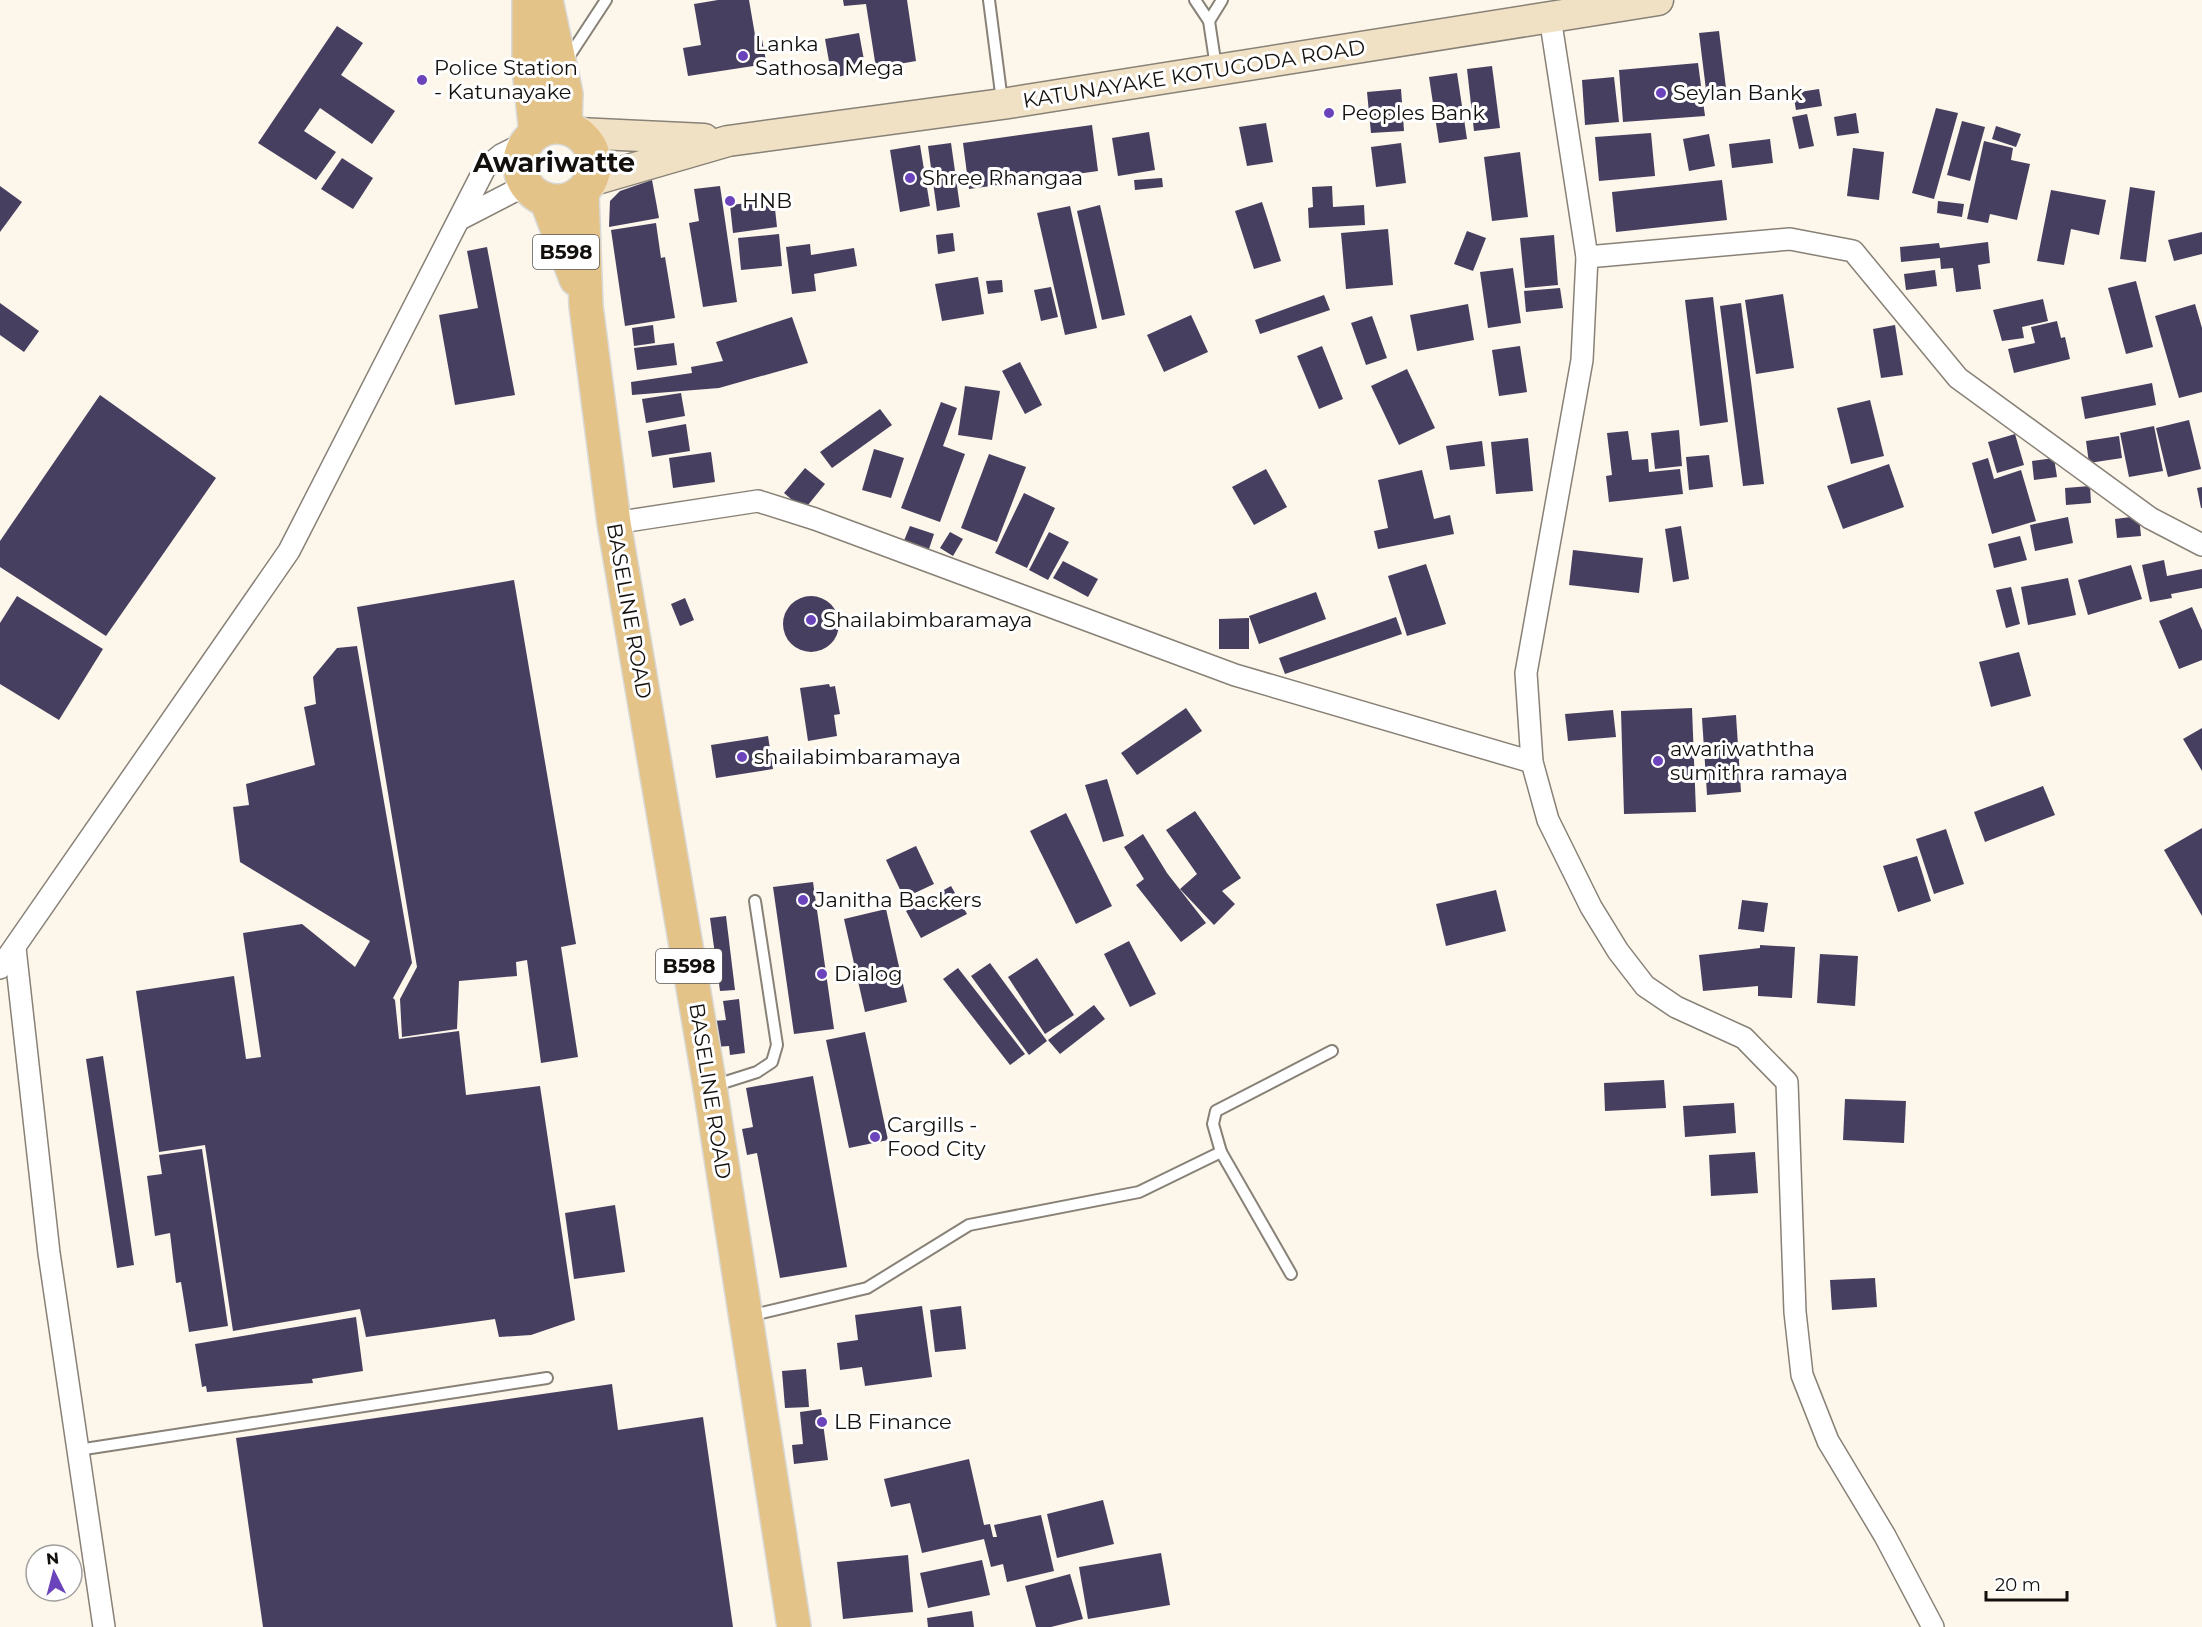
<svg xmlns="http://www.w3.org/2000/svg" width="2202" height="1627" viewBox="0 0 2202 1627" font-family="Montserrat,sans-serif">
<rect width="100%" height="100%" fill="#fdf6ea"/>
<!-- building -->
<g fill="#463f60">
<path d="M718,0H749L755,35L761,34L766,61L759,63L760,65L688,76L683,48L701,45L694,4Z"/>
<path d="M843,0H907L916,61L876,68L866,4L844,6Z"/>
<path d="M337,26L363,43L341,75L395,111L372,144L320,108L304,131L336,152L316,180L258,143Z"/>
<path d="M1719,31L1727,96L1707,98L1699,33Z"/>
<path d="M859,33L866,71L832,78L825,39Z"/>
<path d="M1698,63L1705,116L1623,122L1619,70Z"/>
<path d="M1492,66L1500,128L1474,131L1467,69Z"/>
<path d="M1457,73L1467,139L1439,143L1429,77Z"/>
<path d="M1614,77L1619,122L1585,125L1582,80Z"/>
<path d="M1401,89L1404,131L1371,133L1367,92Z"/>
<path d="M1819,89L1822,106L1796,110L1793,93Z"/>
<path d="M1936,108L1958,113L1934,199L1912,193Z"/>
<path d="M1856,113L1859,133L1837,136L1834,117Z"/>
<path d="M1807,114L1814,146L1799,149L1792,117Z"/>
<path d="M1962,121L1985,127L1970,181L1947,175Z"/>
<path d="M1266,123L1273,162L1247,166L1239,127Z"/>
<path d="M1092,125L1098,171L969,189L963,143Z"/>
<path d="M1996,126L2021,134L2016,147L1992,139Z"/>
<path d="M1149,132L1155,170L1118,176L1112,138Z"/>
<path d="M1651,133L1655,176L1599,181L1595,137Z"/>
<path d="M1709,134L1715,166L1689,171L1683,139Z"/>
<path d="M1770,139L1773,163L1732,168L1729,144Z"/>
<path d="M1984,141L2013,148L2011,160L2030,164L2017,220L1990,214L1988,223L1967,219Z"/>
<path d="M951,143L960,207L937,211L928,146Z"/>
<path d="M1401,143L1406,183L1376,187L1371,147Z"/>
<path d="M920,145L930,206L900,212L890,150Z"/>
<path d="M1853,148L1884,152L1879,200L1847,196Z"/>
<path d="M1520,152L1528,217L1492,221L1484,157Z"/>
<path d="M342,158L373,178L353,209L321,189Z"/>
<path d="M1162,178L1163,187L1135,190L1134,180Z"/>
<path d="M652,180L659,218L609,227L610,201L620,191Z"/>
<path d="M1722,180L1727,220L1616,232L1612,192Z"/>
<path d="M0,186L22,202L0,232Z"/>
<path d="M720,186L737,302L703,307L689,223L699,221L694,189Z"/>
<path d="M1332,186L1333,207L1364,205L1365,225L1309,228L1308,208L1313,207L1312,187Z"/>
<path d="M2130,187L2155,191L2146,262L2120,259Z"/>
<path d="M2051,190L2106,200L2099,235L2071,229L2064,265L2037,261Z"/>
<path d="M774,200L777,227L733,233L730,205Z"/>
<path d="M1938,201L1964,204L1962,217L1937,213Z"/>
<path d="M1262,202L1281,261L1254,269L1235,211Z"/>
<path d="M1100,205L1125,315L1102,320L1077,211Z"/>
<path d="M1070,206L1097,328L1065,335L1037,213Z"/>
<path d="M656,223L661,258L665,257L675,318L625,326L611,230Z"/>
<path d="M1388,229L1393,285L1346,289L1341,233Z"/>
<path d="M1467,231L1486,238L1473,271L1454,264Z"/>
<path d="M2202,232V254L2174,261L2168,240Z"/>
<path d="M953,233L955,251L938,254L936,235Z"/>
<path d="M779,234L782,266L741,270L738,238Z"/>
<path d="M1554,235L1558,285L1525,288L1520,238Z"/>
<path d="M1988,242L1990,263L1978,265L1981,289L1956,292L1953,268L1941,269L1940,258L1901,262L1900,247L1939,243L1940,248Z"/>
<path d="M810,244L811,255L854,248L857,266L814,274L816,291L792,294L786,247Z"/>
<path d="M487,247L515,395L455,405L439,315L478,308L467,251Z"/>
<path d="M1513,268L1521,323L1488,328L1480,272Z"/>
<path d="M1935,270L1937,286L1906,290L1904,274Z"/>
<path d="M978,277L984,314L942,321L935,284Z"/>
<path d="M1002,280L1003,292L988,294L986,281Z"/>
<path d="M2136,281L2153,347L2126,354L2108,288Z"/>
<path d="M1051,287L1058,317L1041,321L1034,290Z"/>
<path d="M1560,288L1563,308L1526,312L1524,291Z"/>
<path d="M1783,294L1794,368L1756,374L1745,300Z"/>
<path d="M1324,295L1330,310L1260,334L1255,320Z"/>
<path d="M1713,297L1728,422L1700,426L1685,300Z"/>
<path d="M2043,299L2048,321L2022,327L2024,338L2002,341L1993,310Z"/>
<path d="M0,303L39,331L24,352L0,335Z"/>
<path d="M1741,303L1764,484L1743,486L1720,306Z"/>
<path d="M1468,304L1474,340L1417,351L1410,315Z"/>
<path d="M2195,304L2202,328V392L2179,398L2155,316Z"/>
<path d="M1191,315L1208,352L1164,372L1147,335Z"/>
<path d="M1372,316L1387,358L1366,365L1351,323Z"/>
<path d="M792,317L808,363L719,388L632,395L631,382L692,373L691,367L723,361L716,342Z"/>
<path d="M2057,321L2061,338L2065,337L2070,359L2014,373L2008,349L2035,343L2031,327Z"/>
<path d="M653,325L655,343L634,346L632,328Z"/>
<path d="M1895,325L1903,375L1881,378L1873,329Z"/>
<path d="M674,343L677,365L637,370L634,348Z"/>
<path d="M1322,346L1343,399L1319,409L1297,356Z"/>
<path d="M1520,346L1527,392L1499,396L1492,350Z"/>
<path d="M1020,362L1042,405L1025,414L1002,371Z"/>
<path d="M1407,369L1435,428L1399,445L1371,386Z"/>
<path d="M2152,383L2156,405L2085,419L2081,397Z"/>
<path d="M965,386L1000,391L992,440L958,435Z"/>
<path d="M681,393L685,416L646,423L642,399Z"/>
<path d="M100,395L216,478L106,636L0,567V541Z"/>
<path d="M1870,400L1884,456L1851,464L1837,408Z"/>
<path d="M941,402L957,408L943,446L965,454L940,522L901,508Z"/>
<path d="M880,409L892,425L832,468L820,452Z"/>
<path d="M2189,420L2201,469L2168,477L2156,428Z"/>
<path d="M686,424L690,451L652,457L648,431Z"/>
<path d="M2154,426L2163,471L2129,477L2120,433Z"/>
<path d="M1679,430L1682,466L1655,469L1651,433Z"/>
<path d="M1628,431L1632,460L1648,459L1649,472L1680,469L1683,494L1609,502L1606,476L1612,475L1607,433Z"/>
<path d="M2015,434L2024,465L1997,473L1988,442Z"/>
<path d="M2119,436L2122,458L2089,463L2086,441Z"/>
<path d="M1528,438L1533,491L1496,494L1491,442Z"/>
<path d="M1482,441L1485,466L1450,470L1446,446Z"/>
<path d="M874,449L904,458L891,498L862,490Z"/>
<path d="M711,452L715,482L673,488L669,458Z"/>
<path d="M989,454L1026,467L997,542L961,528Z"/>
<path d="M1709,455L1713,487L1689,490L1686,457Z"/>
<path d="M1988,458L1994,479L2021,470L2036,521L1992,534L1972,463Z"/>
<path d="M2054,458L2057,477L2034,480L2032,461Z"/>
<path d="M1889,464L1904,507L1843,529L1827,486Z"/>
<path d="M805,468L825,484L804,510L784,493Z"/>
<path d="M1266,469L1287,507L1254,525L1232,487Z"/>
<path d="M1422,470L1434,519L1450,515L1454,534L1378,549L1374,531L1388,528L1378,480Z"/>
<path d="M2090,486L2091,503L2066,505L2065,488Z"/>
<path d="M2202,487V508H2201L2197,488Z"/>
<path d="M1024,493L1055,508L1027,568L995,553Z"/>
<path d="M2139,516L2141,536L2117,538L2115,519Z"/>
<path d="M2068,517L2073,543L2035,551L2030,525Z"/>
<path d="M910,526L934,534L928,552L903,543Z"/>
<path d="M1681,526L1689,579L1673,582L1665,529Z"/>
<path d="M950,532L963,539L953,556L940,548Z"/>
<path d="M1049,532L1069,542L1048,580L1029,570Z"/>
<path d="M2020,536L2027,560L1994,568L1988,544Z"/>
<path d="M1573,550L1643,558L1639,593L1569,585Z"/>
<path d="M2164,560L2167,576L2202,569V588L2171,594L2172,598L2150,602L2142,565Z"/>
<path d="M1063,561L1098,579L1088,597L1053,578Z"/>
<path d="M1426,564L1446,624L1407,636L1388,576Z"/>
<path d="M2131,565L2142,599L2088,615L2078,580Z"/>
<path d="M2068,578L2076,615L2028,625L2021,587Z"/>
<path d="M514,580L576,944L561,947L578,1057L541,1063L527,960L516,962L517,976L459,981L457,1029L402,1037L400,999L417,967L357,607Z"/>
<path d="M2011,587L2020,624L2006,628L1996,590Z"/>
<path d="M1316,592L1326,619L1259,644L1249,616Z"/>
<path d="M17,596L103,649L59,720L0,684V623Z"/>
<circle cx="811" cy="624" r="28"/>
<path d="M685,598L694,620L680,626L671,604Z"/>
<path d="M2192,607L2202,630V660L2179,669L2159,621Z"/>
<path d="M1396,617L1402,634L1285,674L1279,658Z"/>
<path d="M1249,618V649H1219V619Z"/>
<path d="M357,646L412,963L393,998L395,1000L399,1039L459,1031L466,1095L540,1086L575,1320L531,1335L499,1337L495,1319L366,1337L360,1309L233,1331L205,1145L159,1152L136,991L234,976L246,1059L261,1057L243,933L302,924L355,967L370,941L240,862L233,807L249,805L246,784L315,765L304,707L316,704L313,677L337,648Z"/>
<path d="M2019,652L2031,696L1991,707L1979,662Z"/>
<path d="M829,684L830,687L835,686L840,714L834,715L837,736L808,741L800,688Z"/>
<path d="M1186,708L1202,731L1137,775L1121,753Z"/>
<path d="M1692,708L1696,812L1624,814L1621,711Z"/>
<path d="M1613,710L1616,737L1568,741L1565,714Z"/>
<path d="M1736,715L1741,792L1707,795L1702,718Z"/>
<path d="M2202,728V771L2183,739Z"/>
<path d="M768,736L773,769L716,778L711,745Z"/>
<path d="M1107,779L1124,836L1103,842L1085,785Z"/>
<path d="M2043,786L2055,815L1985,842L1974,812Z"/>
<path d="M1195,811L1241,878L1222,891L1235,904L1214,925L1180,889L1197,874L1166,830Z"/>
<path d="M1066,813L1112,906L1076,924L1030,831Z"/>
<path d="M2202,828V916L2164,850Z"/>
<path d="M1946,829L1964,884L1934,894L1916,839Z"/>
<path d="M1143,834L1167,873L1206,923L1181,942L1136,885L1144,879L1124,847Z"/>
<path d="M916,846L934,884L904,898L886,860Z"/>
<path d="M1917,856L1931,901L1898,912L1883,866Z"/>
<path d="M813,882L834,1029L794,1034L773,887Z"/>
<path d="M951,886L967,914L921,938L906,911Z"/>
<path d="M1496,890L1506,931L1446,946L1436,904Z"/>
<path d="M1742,900L1768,903L1764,932L1738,929Z"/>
<path d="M886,909L907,1002L865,1012L844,919Z"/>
<path d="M726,916L735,990L720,991L710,918Z"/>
<path d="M1129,941L1156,994L1130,1007L1104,954Z"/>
<path d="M1760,945L1795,947L1792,998L1758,996V986L1703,991L1699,955L1760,948Z"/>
<path d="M1820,954L1858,956L1855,1006L1817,1003Z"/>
<path d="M1037,958L1074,1015L1045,1034L1008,977Z"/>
<path d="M990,963L1047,1041L1029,1055L971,976Z"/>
<path d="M958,968L1025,1054L1010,1065L943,979Z"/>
<path d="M739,999L745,1053L730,1055L729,1046L715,1047L713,1021L726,1020L723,1001Z"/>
<path d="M1094,1005L1105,1019L1060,1054L1048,1040Z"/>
<path d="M865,1032L888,1140L849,1148L826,1040Z"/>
<path d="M103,1056L134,1265L117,1268L86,1059Z"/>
<path d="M813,1076L847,1267L780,1278L757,1153L747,1155L742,1129L753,1127L746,1088Z"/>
<path d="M1664,1080L1666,1108L1605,1111L1604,1083Z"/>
<path d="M1845,1099L1906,1101L1904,1143L1843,1140Z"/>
<path d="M1734,1103L1736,1133L1685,1137L1683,1106Z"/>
<path d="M202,1149L228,1326L189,1332L181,1282L176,1283L170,1233L155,1236L147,1176L162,1174L159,1155Z"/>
<path d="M1755,1152L1758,1193L1711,1196L1709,1155Z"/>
<path d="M615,1205L625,1272L574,1279L565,1213Z"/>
<path d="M1875,1278L1877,1307L1832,1310L1830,1280Z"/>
<path d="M922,1306L932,1377L865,1386L862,1367L840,1370L837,1343L858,1340L855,1315Z"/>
<path d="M961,1306L966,1349L935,1352L930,1310Z"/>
<path d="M356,1317L363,1371L312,1379L313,1383L207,1392L206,1386L202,1387L195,1344Z"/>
<path d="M806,1369L809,1407L785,1408L782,1371Z"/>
<path d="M612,1384L618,1430L703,1417L733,1627H263L236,1438Z"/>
<path d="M821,1409L828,1460L794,1464L792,1445L803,1444L800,1412Z"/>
<path d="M969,1459L984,1525L990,1524L993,1537H997L994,1525L1041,1515L1054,1571L1007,1582L1003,1564L991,1567L984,1539L922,1553L910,1503L891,1507L884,1479Z"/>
<path d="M1103,1500L1114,1544L1057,1558L1047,1514Z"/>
<path d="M1161,1553L1170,1605L1088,1619L1079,1567Z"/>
<path d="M908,1555L913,1612L843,1619L837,1562Z"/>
<path d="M982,1560L990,1595L928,1608L920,1573Z"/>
<path d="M1070,1574L1083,1619L1051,1627H1036L1025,1586Z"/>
<path d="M972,1611L974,1627H928L927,1618Z"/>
</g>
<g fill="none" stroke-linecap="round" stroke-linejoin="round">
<!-- service casing -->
<g stroke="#888177" stroke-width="14">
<g id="service">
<path d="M989,0L1002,101"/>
<path d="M1195,0L1209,21L1216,67"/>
<path d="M1209,21L1222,0"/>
<path d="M566,61L606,0"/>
<path d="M713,1086L757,1072L772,1062L777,1045L755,901"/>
<path d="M1221,1152L1213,1124L1216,1111L1332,1051"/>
<path d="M749,1316L867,1288L969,1225L1139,1192L1221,1152L1291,1274"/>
<path d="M78,1450L547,1378"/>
</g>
</g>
<!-- minor casing -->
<g stroke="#888177" stroke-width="24">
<g id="minor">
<path d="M1550,17L1587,257"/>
<path d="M462,218L526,185"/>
<path d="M614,523L758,501L815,519L1235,675L1532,762"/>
<path d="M15,948L49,1253L104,1627"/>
<path d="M0,968L289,551L485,168L501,155L525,143"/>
<path d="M1933,1627L1885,1536L1828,1441L1802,1375L1795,1312L1787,1082L1744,1038L1676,1007L1645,986L1618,951L1591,907L1548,820L1532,762L1526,673L1582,360L1587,257L1790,239L1853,251L1958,378L2150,518L2202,545"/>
</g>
</g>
<!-- secondary casing -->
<g stroke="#888177" stroke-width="33">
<g id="secondary">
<path d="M578,133L704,139"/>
<path d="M590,181L728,141L1002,104L1658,0"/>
</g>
</g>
<!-- primary casing -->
<g stroke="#d9d9d8" stroke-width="36">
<g id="primary">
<path d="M529,0V69L536,133"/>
<path d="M546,0L566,94L565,128"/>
<circle cx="557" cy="164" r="37"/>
<path d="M582,193L586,306L614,523L710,1087L794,1627"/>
<path d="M546,199L576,279"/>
</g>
</g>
<!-- service -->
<use href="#service" stroke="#fff" stroke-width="10"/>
<!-- minor -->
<use href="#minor" stroke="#fff" stroke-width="21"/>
<!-- secondary -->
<use href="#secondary" stroke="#f1e1c4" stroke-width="30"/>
<!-- primary -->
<use href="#primary" stroke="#e3c388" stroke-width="33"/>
</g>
<!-- markers -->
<g fill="#6b44bc" stroke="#fff" stroke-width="2">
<circle cx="743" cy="56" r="6"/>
<circle cx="422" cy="80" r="6"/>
<circle cx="1661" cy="93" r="6"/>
<circle cx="1329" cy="113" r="6"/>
<circle cx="910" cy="178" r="6"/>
<circle cx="730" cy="201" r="6"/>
<circle cx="811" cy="620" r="6"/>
<circle cx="742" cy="757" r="6"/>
<circle cx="1658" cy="761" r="6"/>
<circle cx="803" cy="900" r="6"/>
<circle cx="822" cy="974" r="6"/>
<circle cx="875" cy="1137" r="6"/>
<circle cx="822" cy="1422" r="6"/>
</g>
<g text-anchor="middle" stroke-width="6" stroke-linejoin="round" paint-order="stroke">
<!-- shield labels -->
<g fill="#fff" stroke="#5a5856" stroke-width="1.5">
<rect x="533" y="235" width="66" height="34" rx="4.5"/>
<rect x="656" y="949" width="66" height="34" rx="4.5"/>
</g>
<g font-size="20" font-weight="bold" fill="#13100d">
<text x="566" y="259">B598</text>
<text x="689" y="973">B598</text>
</g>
<!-- poi labels -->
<g font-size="21" fill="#13100d" stroke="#fff" text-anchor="start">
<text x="755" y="51">Lanka<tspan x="755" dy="24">Sathosa Mega</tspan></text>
<text x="434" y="75">Police Station<tspan x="434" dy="24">- Katunayake</tspan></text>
<text x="1673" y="100">Seylan Bank</text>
<text x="1341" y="120">Peoples Bank</text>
<text x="922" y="185">Shree Rhangaa</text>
<text x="742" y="208">HNB</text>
<text x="823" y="627">Shailabimbaramaya</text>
<text x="1670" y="756">awariwaththa<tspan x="1670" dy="24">sumithra ramaya</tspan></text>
<text x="754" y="764">shailabimbaramaya</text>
<text x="815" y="907">Janitha Backers</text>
<text x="834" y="981">Dialog</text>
<text x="887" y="1132">Cargills -<tspan x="887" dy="24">Food City</tspan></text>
<text x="834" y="1429">LB Finance</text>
</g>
<!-- street labels -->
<g font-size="21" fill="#13100d" stroke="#fff">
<text transform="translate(1194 74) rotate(-9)" y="7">KATUNAYAKE KOTUGODA ROAD</text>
<text transform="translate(629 611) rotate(80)" y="7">BASELINE ROAD</text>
<text transform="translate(710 1091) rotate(81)" y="7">BASELINE ROAD</text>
</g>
<!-- district labels -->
<g font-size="27" font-weight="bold" fill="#13100d" stroke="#fff">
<text x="554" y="172">Awariwatte</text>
</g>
</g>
<!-- north arrow -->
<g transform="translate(54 1573) rotate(354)"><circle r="28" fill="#ffffff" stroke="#a19f9e" stroke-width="1.5"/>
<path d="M0-4.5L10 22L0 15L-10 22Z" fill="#6b44bc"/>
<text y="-9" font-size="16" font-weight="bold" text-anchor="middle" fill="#13100d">N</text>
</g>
<!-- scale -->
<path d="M1986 1591v9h81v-9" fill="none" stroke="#13100d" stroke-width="3"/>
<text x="1995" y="1591" font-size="18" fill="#13100d" stroke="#ffffff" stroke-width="4.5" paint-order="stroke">20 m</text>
</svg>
